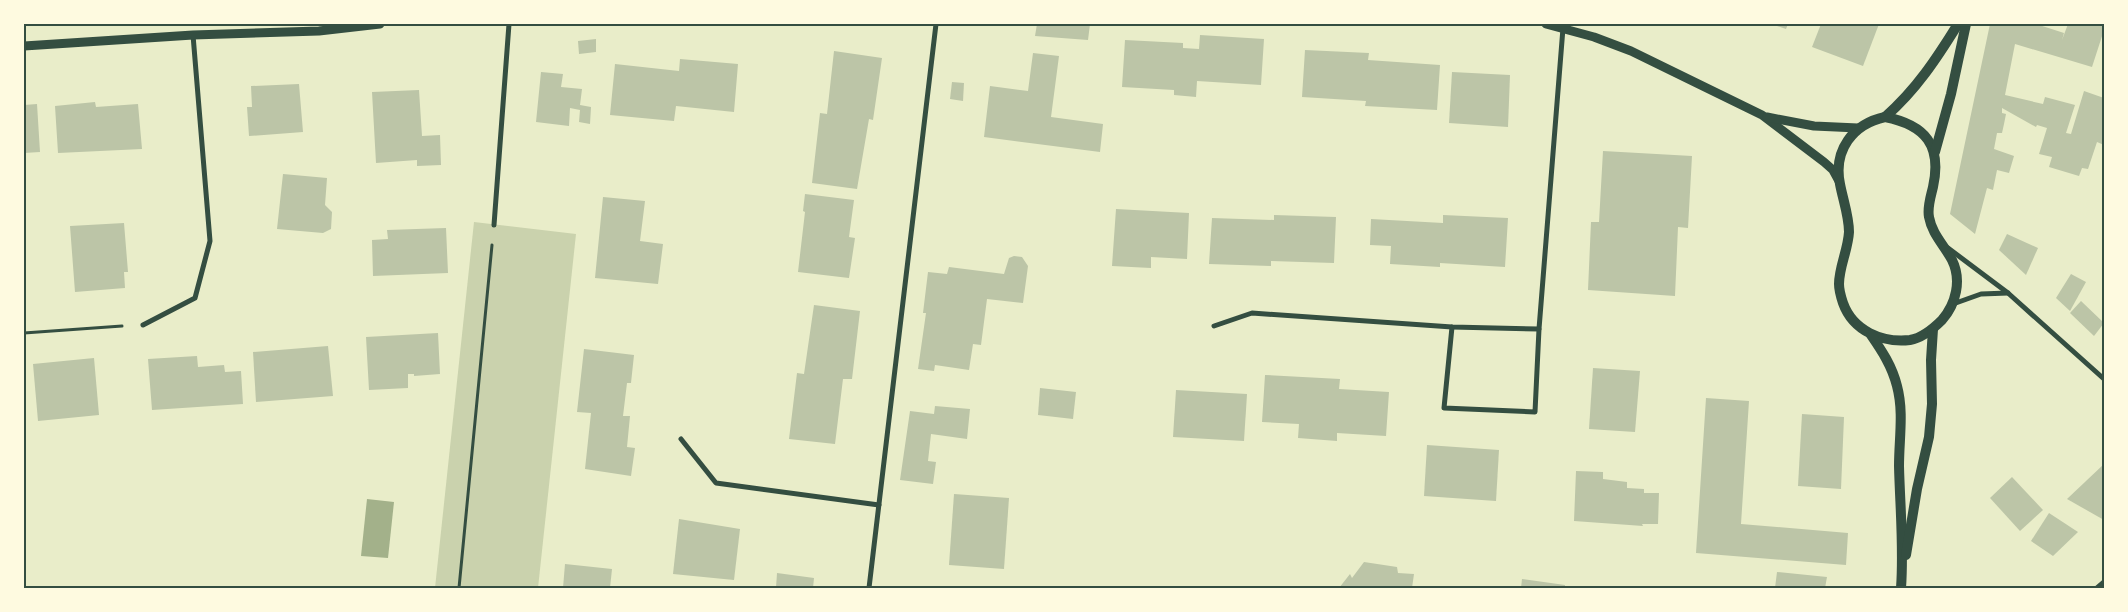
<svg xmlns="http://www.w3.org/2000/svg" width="2128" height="612" viewBox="0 0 2128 612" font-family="'Alegreya Sans',sans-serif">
<rect width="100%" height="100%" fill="#e9edc9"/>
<!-- green -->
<path fill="#cad2ad" d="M474,222L576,234L538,588H435Z"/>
<!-- water -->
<path fill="#a3b18a" d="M367,499L394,502L388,558L361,556Z"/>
<!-- building -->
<g fill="#bcc5a7">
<path d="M1037,24H1090L1088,40L1035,36Z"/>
<path d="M1771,24H1788L1786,29Z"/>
<path d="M1821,24H1879L1863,66L1812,47Z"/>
<path d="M1990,24H2036L2064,33L2062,40L2068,24H2104V30L2092,67L2015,44L2005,95L2043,104L2045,97L2075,105L2066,133L2071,134L2084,91L2104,98V145L2097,142L2088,169L2082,168L2079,176L2049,167L2052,157L2039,154L2047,128L2037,125L2036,127L2002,108V113L2006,114L2004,124L2002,133H1997L1994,149L2014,156L2009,173L1997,170L1993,190L1987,188L1975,234L1950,214Z"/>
<path d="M1200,35L1264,39L1261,85L1197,81L1196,97L1174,95V90L1122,87L1125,40L1183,43V48L1199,49Z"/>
<path d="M596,39V52L579,54L578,41Z"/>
<path d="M1305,50L1369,53L1368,60L1440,65L1437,110L1365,106L1366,101L1302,97Z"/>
<path d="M834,51L882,58L873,120L869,119L857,189L812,183L820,113L827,114Z"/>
<path d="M1033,53L1059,56L1051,117L1103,124L1100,152L984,137L990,86L1028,91Z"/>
<path d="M680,59L738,64L734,112L676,106L674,121L610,115L615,64L679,71Z"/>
<path d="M541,72L563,74L561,87L582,89L580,105L591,107L590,124L579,122L580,110L570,108L569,126L536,122Z"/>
<path d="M1452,72L1510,75L1508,127L1449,123Z"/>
<path d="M952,82L964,83L963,101L950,99Z"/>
<path d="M299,84L303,132L249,136L247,107H252L251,86Z"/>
<path d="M419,90L422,136L440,135L441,165L417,166V160L376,163L372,92Z"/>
<path d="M95,102L96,107L138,104L142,149L58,153L55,106Z"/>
<path d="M37,104L40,152L24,153V105Z"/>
<path d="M1603,151L1692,156L1688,228L1678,227L1675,296L1588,290L1591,222H1599Z"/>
<path d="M283,174L327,178L325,205L332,212L331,229L323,233L277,229Z"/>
<path d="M805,194L854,200L849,237L855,238L849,278L798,272L805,212L803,211Z"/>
<path d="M603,197L645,201L640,241L663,244L658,284L595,278Z"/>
<path d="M1116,209L1189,213L1187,259L1151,257V268L1112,266Z"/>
<path d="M1274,215L1336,217L1334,263L1271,261V266L1209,264L1212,218L1274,220Z"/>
<path d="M1443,215L1508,218L1505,267L1440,263V267L1390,264L1391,246L1370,245L1371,219L1443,223Z"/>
<path d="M124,223L128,272H124L125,288L75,292L70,226Z"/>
<path d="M446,228L448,273L373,276L372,240L388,239L387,230Z"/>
<path d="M2007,234L2038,248L2026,275L1999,250Z"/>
<path d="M1014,256L1022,257L1028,266L1023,303L987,299L981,345L973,344L969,370L935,365L934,371L918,369L926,313H923L928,272L947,274L949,267L1004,274L1009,258Z"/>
<path d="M2071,274L2086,282L2070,311L2056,298Z"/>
<path d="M2081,301L2104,323L2094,336L2070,313Z"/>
<path d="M814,305L860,311L852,379H843L835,444L789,439L797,373L804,374Z"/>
<path d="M438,333L440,374L414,376V374H408V388L369,390L366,337Z"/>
<path d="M328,346L333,396L256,402L253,352Z"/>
<path d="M584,349L634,355L631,383H627L623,416H630L627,447L635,448L631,476L585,469L591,413L577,412Z"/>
<path d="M197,356L198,367L224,365L225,372L241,371L243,404L152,410L148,359Z"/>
<path d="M94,358L99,415L38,421L33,364Z"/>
<path d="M1593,368L1640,371L1635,432L1589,429Z"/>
<path d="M1265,375L1340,379L1339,389L1389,392L1386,436L1337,433V441L1298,438L1299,424L1262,422Z"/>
<path d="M1040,388L1076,392L1073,419L1038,415Z"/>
<path d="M1176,390L1247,394L1244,441L1173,437Z"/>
<path d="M1706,398L1749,401L1741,524L1848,533L1846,565L1696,553Z"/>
<path d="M935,406L970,409L967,439L931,434L928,461L936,462L933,484L900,480L910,411L934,414Z"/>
<path d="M1802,414L1844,417L1841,489L1798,486Z"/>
<path d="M1427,445L1499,450L1496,501L1424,496Z"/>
<path d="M2104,464V520L2067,499Z"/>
<path d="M1576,471L1603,472V479L1627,482V488L1644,489V493H1659L1658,524H1642L1643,526L1574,521Z"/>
<path d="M2012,477L2043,510L2020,531L1990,498Z"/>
<path d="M954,494L1009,498L1004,569L949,565Z"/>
<path d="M2049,513L2078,532L2053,556L2031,541Z"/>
<path d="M679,519L740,529L734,580L673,574Z"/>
<path d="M1364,562L1397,567L1398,573L1414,574L1412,588H1339L1350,574L1352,578Z"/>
<path d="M565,564L612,569L610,588H563Z"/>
<path d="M1777,572L1827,577L1825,588H1775Z"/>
<path d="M777,573L814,578L813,588H776Z"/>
<path d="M1522,579L1565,585V588H1521Z"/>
</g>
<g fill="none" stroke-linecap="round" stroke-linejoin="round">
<!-- path -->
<g stroke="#344e41" stroke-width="3">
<path d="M24,333L122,326"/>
<path d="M459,588L492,245"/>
</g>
<!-- minor -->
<g stroke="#344e41" stroke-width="5">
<path d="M494,225L509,24"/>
<path d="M1948,248L2008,293L2104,379"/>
<path d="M1953,304L1981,294L2008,293"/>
<path d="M143,325L195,298L210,241L193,35"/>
<path d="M1214,326L1252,313L1452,327L1539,329L1563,28"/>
<path d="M1452,327L1444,408L1535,412L1539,329"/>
<path d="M681,439L716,483L879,505"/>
<path d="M869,588L936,24"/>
<path d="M2097,588L2104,582"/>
</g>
<!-- tertiary -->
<g stroke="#344e41" stroke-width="9">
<path d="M1546,24L1594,37L1631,51L1762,115L1824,162L1833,170L1839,181"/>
<path d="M24,46L193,35L319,31L380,24"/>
<path d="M1767,117L1814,126L1858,128"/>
</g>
<!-- secondary -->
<g stroke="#344e41" stroke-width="10">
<path d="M1885,117C1926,125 1942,146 1933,187C1931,196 1927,207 1929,217C1932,234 1944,245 1952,260C1962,280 1956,304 1942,320C1934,328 1922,338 1910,340C1882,343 1853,331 1843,303C1841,297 1839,290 1839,284C1839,267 1848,250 1849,232C1849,216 1843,200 1840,184C1833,150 1853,124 1885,117Z"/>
<path d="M1885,117C1916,90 1937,58 1958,24"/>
<path d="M1935,152L1951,94L1966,24"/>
<path d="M1871,335C1882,351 1892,366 1897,386C1904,412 1899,439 1899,466C1900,506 1904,548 1901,588"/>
<path d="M1906,555L1917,489L1929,437L1932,404L1931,360L1933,329"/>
</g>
</g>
<!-- border -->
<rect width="2128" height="612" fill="none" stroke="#fefae0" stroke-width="50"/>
<rect x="25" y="25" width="2078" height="562" fill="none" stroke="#344e41" stroke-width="2"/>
</svg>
